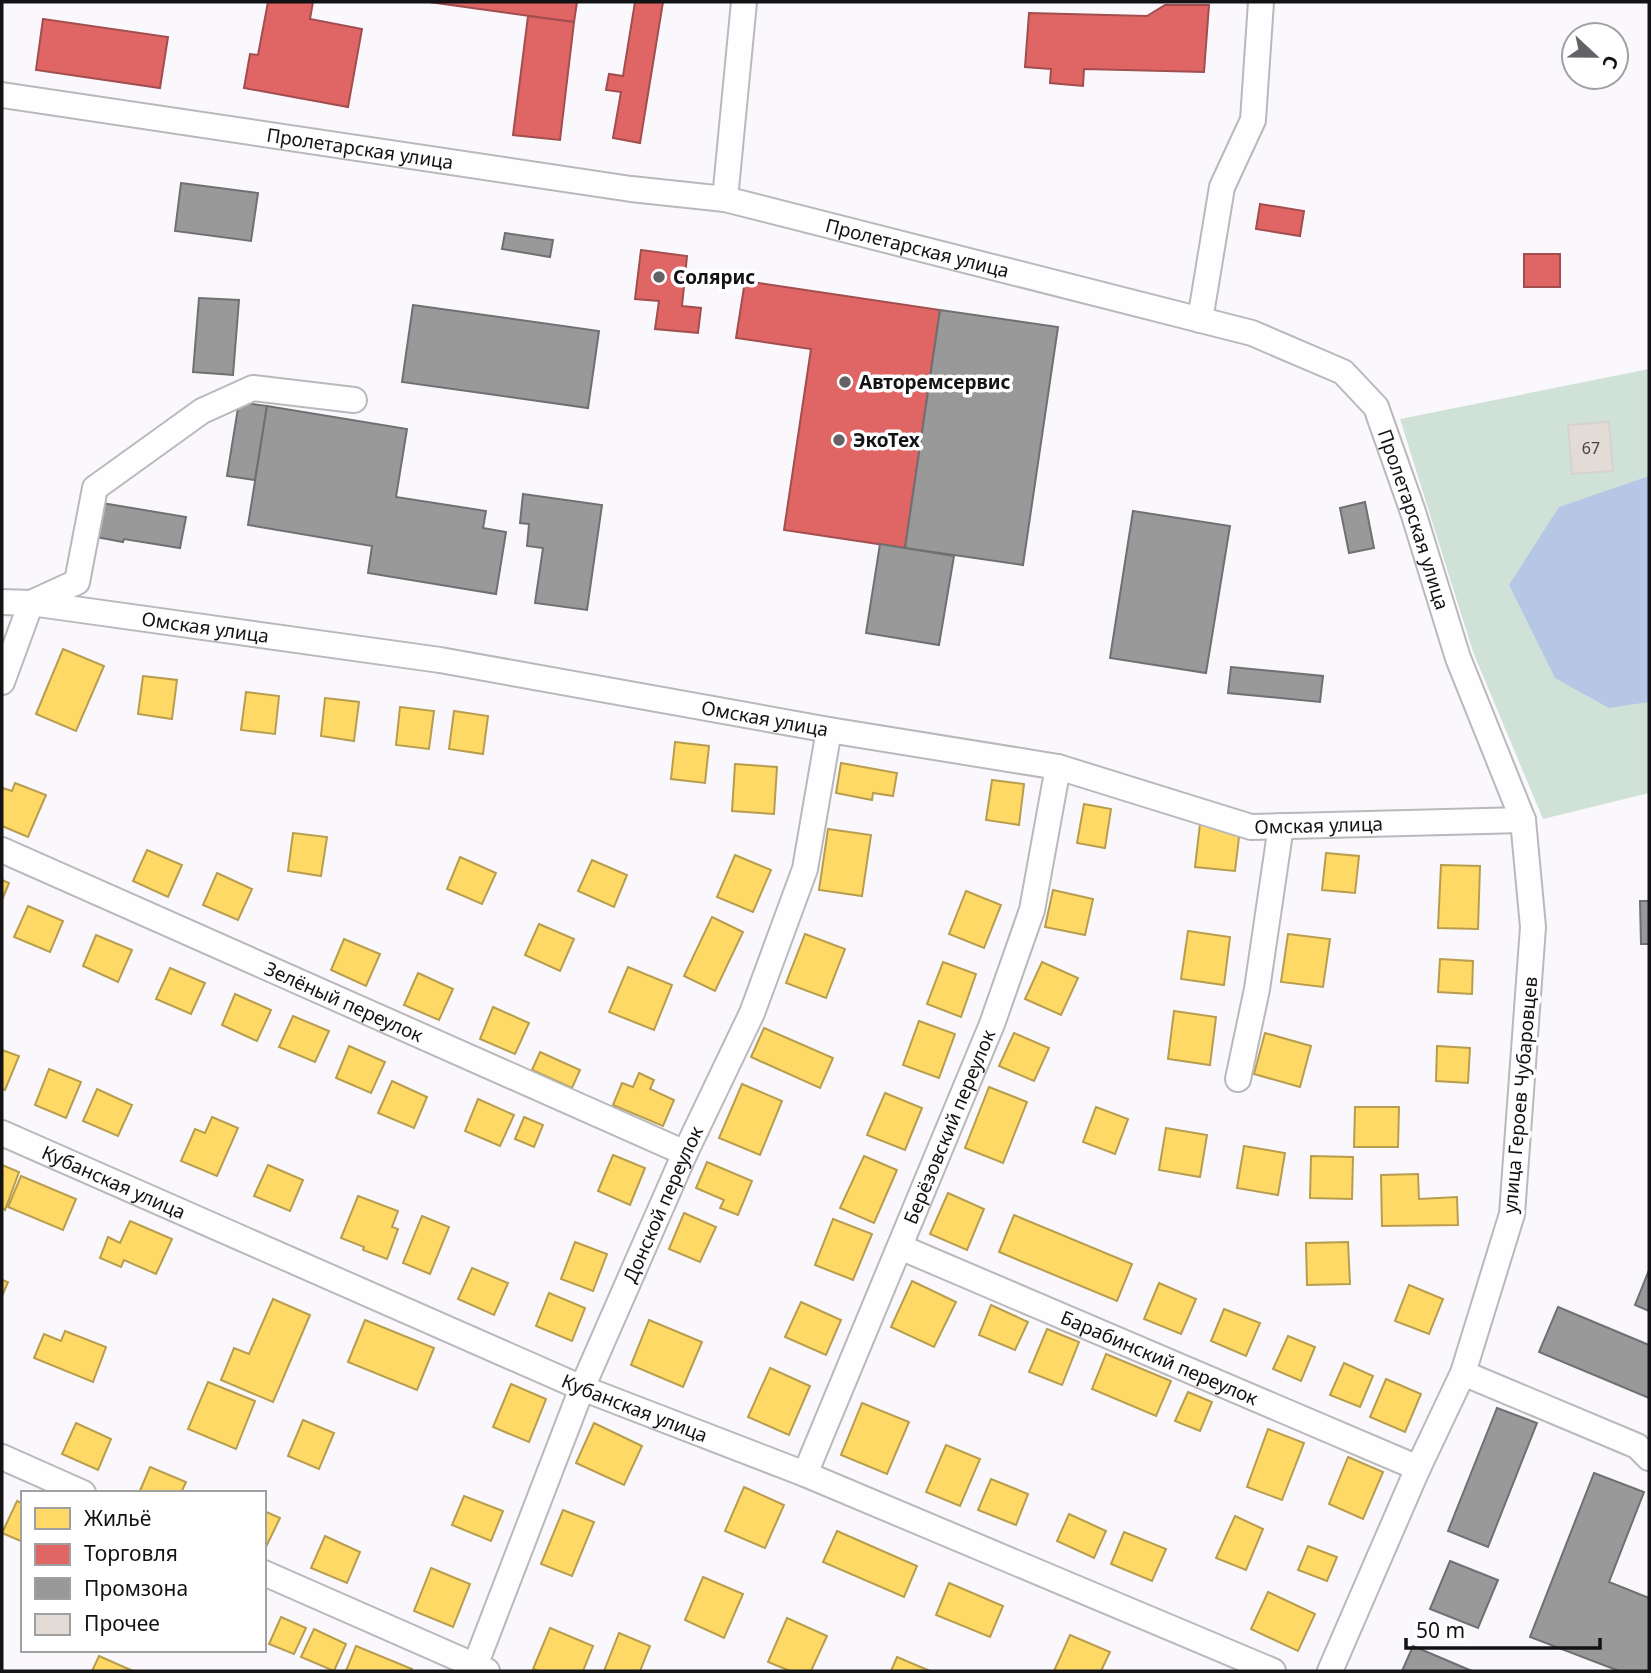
<svg xmlns="http://www.w3.org/2000/svg" width="1651" height="1673" viewBox="0 0 1651 1673" font-family="'Noto Sans',sans-serif">
<rect width="100%" height="100%" fill="#faf8fc"/>
<!-- green -->
<path fill="#d0e2d7" d="M1649,369V793L1543,819L1473,652L1400,419Z"/>
<!-- water -->
<path fill="#b6c7e6" d="M1649,476V702L1609,708L1555,678L1509,585L1559,507Z"/>
<!-- homes -->
<g fill="#ffd966" stroke="#b89d4e" stroke-width="2">
<path d="M63,649L104,666L76,731L36,714Z"/>
<path d="M143,676L177,680L172,719L138,714Z"/>
<path d="M246,692L279,696L275,734L241,730Z"/>
<path d="M325,698L359,702L354,741L321,736Z"/>
<path d="M400,707L434,711L429,749L396,745Z"/>
<path d="M454,711L488,716L483,754L449,749Z"/>
<path d="M675,742L709,746L705,783L671,779Z"/>
<path d="M841,763L897,773L893,796L873,793L872,800L836,793Z"/>
<path d="M735,764L777,767L774,814L732,811Z"/>
<path d="M992,780L1024,784L1019,825L986,820Z"/>
<path d="M15,783L46,795L28,837L2,826V792L3,788L12,791Z"/>
<path d="M1084,804L1111,809L1105,848L1077,843Z"/>
<path d="M1201,815L1241,820L1235,871L1195,867Z"/>
<path d="M828,829L871,835L862,896L819,890Z"/>
<path d="M293,833L327,837L321,876L288,871Z"/>
<path d="M147,850L182,865L168,897L133,881Z"/>
<path d="M1326,853L1359,856L1355,893L1322,890Z"/>
<path d="M735,855L771,870L753,912L717,897Z"/>
<path d="M460,857L496,873L482,904L447,889Z"/>
<path d="M592,860L627,875L614,907L578,891Z"/>
<path d="M1441,865L1480,866L1478,929L1438,928Z"/>
<path d="M217,873L252,889L238,920L203,905Z"/>
<path d="M2,880L9,883L2,900Z"/>
<path d="M1053,890L1093,899L1085,935L1045,927Z"/>
<path d="M966,891L1001,905L984,948L949,934Z"/>
<path d="M28,906L63,921L50,952L14,937Z"/>
<path d="M712,917L743,932L715,991L684,976Z"/>
<path d="M539,924L574,939L560,971L525,955Z"/>
<path d="M1188,931L1230,937L1224,985L1181,979Z"/>
<path d="M805,934L845,949L826,998L786,983Z"/>
<path d="M1288,934L1330,939L1323,987L1281,982Z"/>
<path d="M96,935L132,950L118,982L83,966Z"/>
<path d="M344,939L380,954L366,986L331,970Z"/>
<path d="M1440,959L1473,961L1472,994L1438,992Z"/>
<path d="M943,962L976,974L961,1017L927,1004Z"/>
<path d="M1042,962L1078,978L1061,1015L1025,999Z"/>
<path d="M628,967L672,985L654,1030L609,1012Z"/>
<path d="M170,968L205,983L191,1014L156,999Z"/>
<path d="M418,973L453,989L439,1020L404,1005Z"/>
<path d="M235,994L271,1010L257,1041L222,1025Z"/>
<path d="M493,1007L529,1023L515,1054L480,1039Z"/>
<path d="M1174,1011L1216,1017L1210,1065L1168,1059Z"/>
<path d="M293,1016L329,1031L315,1062L279,1047Z"/>
<path d="M919,1021L955,1034L939,1078L903,1065Z"/>
<path d="M764,1028L833,1058L820,1088L751,1057Z"/>
<path d="M1014,1033L1049,1048L1034,1081L999,1066Z"/>
<path d="M1265,1033L1311,1046L1300,1087L1254,1074Z"/>
<path d="M349,1046L385,1062L371,1093L336,1078Z"/>
<path d="M1437,1046L1470,1048L1468,1083L1436,1081Z"/>
<path d="M2,1050L19,1056L5,1090L2,1089Z"/>
<path d="M540,1052L580,1070L572,1088L532,1070Z"/>
<path d="M49,1069L81,1082L66,1118L35,1105Z"/>
<path d="M639,1073L654,1080L650,1089L674,1100L663,1126L613,1105L622,1083L633,1087Z"/>
<path d="M392,1081L427,1097L414,1128L378,1113Z"/>
<path d="M742,1084L782,1101L760,1155L719,1138Z"/>
<path d="M989,1087L1027,1102L1003,1163L965,1148Z"/>
<path d="M97,1089L132,1105L118,1136L83,1121Z"/>
<path d="M885,1093L922,1108L905,1150L867,1135Z"/>
<path d="M478,1099L514,1115L500,1146L465,1131Z"/>
<path d="M1096,1107L1128,1119L1115,1154L1083,1142Z"/>
<path d="M1355,1107H1399L1398,1147H1354Z"/>
<path d="M212,1117L238,1128L217,1176L181,1161L195,1129L205,1133Z"/>
<path d="M524,1117L543,1125L534,1147L515,1139Z"/>
<path d="M1166,1128L1207,1135L1200,1177L1159,1170Z"/>
<path d="M1244,1146L1285,1153L1278,1195L1237,1188Z"/>
<path d="M613,1155L645,1168L630,1205L598,1191Z"/>
<path d="M864,1156L897,1170L874,1223L840,1208Z"/>
<path d="M1311,1156L1353,1157L1352,1199L1310,1198Z"/>
<path d="M707,1162L752,1181L738,1215L720,1208L724,1200L696,1188Z"/>
<path d="M2,1165L19,1172L5,1210L2,1208Z"/>
<path d="M268,1165L303,1180L290,1211L254,1196Z"/>
<path d="M1418,1174L1419,1199L1457,1197L1458,1225L1382,1226L1381,1175Z"/>
<path d="M21,1176L76,1199L63,1230L8,1207Z"/>
<path d="M948,1193L984,1209L967,1250L930,1234Z"/>
<path d="M358,1196L398,1211L392,1227L398,1229L387,1259L363,1250L364,1247L341,1238Z"/>
<path d="M684,1213L716,1227L700,1262L669,1249Z"/>
<path d="M1014,1215L1132,1264L1117,1301L999,1252Z"/>
<path d="M422,1216L449,1227L430,1274L403,1263Z"/>
<path d="M833,1219L872,1234L853,1280L815,1265Z"/>
<path d="M130,1221L172,1239L156,1274L124,1260L121,1267L100,1258L108,1237L120,1243Z"/>
<path d="M575,1242L607,1254L593,1291L561,1279Z"/>
<path d="M1348,1242L1350,1284L1307,1285L1306,1243Z"/>
<path d="M472,1268L508,1283L494,1315L458,1299Z"/>
<path d="M2,1280L8,1282L2,1296Z"/>
<path d="M912,1281L956,1302L934,1347L891,1327Z"/>
<path d="M1159,1283L1196,1299L1181,1334L1144,1319Z"/>
<path d="M1409,1285L1443,1299L1429,1334L1395,1321Z"/>
<path d="M549,1293L585,1308L572,1341L536,1326Z"/>
<path d="M273,1299L310,1315L273,1402L221,1380L234,1348L249,1354Z"/>
<path d="M801,1302L841,1320L826,1355L785,1337Z"/>
<path d="M991,1305L1028,1322L1015,1350L979,1335Z"/>
<path d="M1224,1309L1260,1323L1246,1356L1211,1341Z"/>
<path d="M365,1320L434,1348L417,1390L348,1362Z"/>
<path d="M649,1320L702,1342L683,1387L631,1365Z"/>
<path d="M1047,1329L1079,1342L1062,1385L1029,1372Z"/>
<path d="M65,1331L106,1347L93,1382L34,1358L44,1334L61,1341Z"/>
<path d="M1288,1336L1315,1347L1301,1381L1273,1369Z"/>
<path d="M1106,1354L1171,1381L1156,1416L1092,1389Z"/>
<path d="M1344,1363L1373,1376L1360,1407L1330,1395Z"/>
<path d="M770,1368L810,1386L789,1435L748,1417Z"/>
<path d="M1386,1379L1421,1394L1405,1432L1370,1417Z"/>
<path d="M208,1382L255,1401L236,1449L188,1429Z"/>
<path d="M511,1384L546,1399L529,1442L493,1427Z"/>
<path d="M1188,1392L1212,1402L1200,1431L1175,1421Z"/>
<path d="M862,1403L909,1422L887,1474L841,1455Z"/>
<path d="M303,1420L334,1433L319,1469L288,1456Z"/>
<path d="M76,1423L111,1439L98,1470L62,1454Z"/>
<path d="M594,1423L642,1446L624,1485L576,1463Z"/>
<path d="M1268,1429L1304,1443L1282,1500L1247,1487Z"/>
<path d="M946,1445L980,1459L960,1506L926,1492Z"/>
<path d="M1348,1457L1383,1472L1363,1519L1329,1504Z"/>
<path d="M150,1467L186,1482L181,1493H139Z"/>
<path d="M991,1479L1028,1494L1016,1525L978,1510Z"/>
<path d="M744,1487L784,1505L765,1548L725,1531Z"/>
<path d="M464,1496L503,1511L491,1541L452,1525Z"/>
<path d="M17,1501L23,1504V1542L2,1533Z"/>
<path d="M563,1510L594,1522L572,1576L541,1564Z"/>
<path d="M264,1511L280,1518L264,1551Z"/>
<path d="M1069,1514L1106,1531L1094,1558L1057,1541Z"/>
<path d="M1235,1516L1263,1529L1246,1570L1216,1558Z"/>
<path d="M837,1531L917,1566L904,1597L823,1562Z"/>
<path d="M1124,1532L1166,1549L1152,1581L1111,1564Z"/>
<path d="M325,1536L360,1552L347,1583L311,1568Z"/>
<path d="M1308,1546L1337,1557L1327,1581L1298,1570Z"/>
<path d="M431,1568L470,1584L453,1627L414,1611Z"/>
<path d="M703,1577L743,1594L724,1638L685,1620Z"/>
<path d="M949,1583L1003,1606L990,1637L936,1615Z"/>
<path d="M1268,1592L1315,1614L1298,1651L1251,1629Z"/>
<path d="M281,1617L306,1628L294,1654L269,1644Z"/>
<path d="M787,1618L827,1636L811,1671H790L768,1662Z"/>
<path d="M550,1628L593,1646L583,1671H539L533,1669Z"/>
<path d="M314,1629L346,1644L334,1671L301,1657Z"/>
<path d="M619,1633L650,1646L640,1671H604Z"/>
<path d="M1070,1635L1110,1652L1101,1671H1054Z"/>
<path d="M356,1646L412,1669L411,1671H346Z"/>
<path d="M99,1656L133,1671H92Z"/>
<path d="M897,1657L930,1671H891Z"/>
</g>
<!-- shops -->
<g fill="#e06666" stroke="#a24d4e" stroke-width="2">
<path d="M268,2H313L310,19L362,29L348,107L244,88L250,54L258,55Z"/>
<path d="M429,2H577L574,22Z"/>
<path d="M635,2H663L640,143L613,138L621,92L606,90L609,74L623,76Z"/>
<path d="M1165,5H1209L1204,72L1084,69L1083,86L1050,83L1051,69L1025,67L1029,13L1147,16Z"/>
<path d="M528,16L574,22L560,140L513,135Z"/>
<path d="M43,19L168,37L160,88L36,70Z"/>
<path d="M1260,204L1304,211L1300,236L1256,229Z"/>
<path d="M641,250L687,256L682,306L701,308L698,333L655,329L659,301L635,299Z"/>
<rect x="1524" y="254" width="36" height="33"/>
<path d="M745,281L940,310L905,548L784,530L811,349L736,338Z"/>
</g>
<!-- industry -->
<g fill="#999" stroke="#717071" stroke-width="2">
<path d="M181,183L258,193L251,241L175,231Z"/>
<path d="M505,233L553,240L550,257L502,249Z"/>
<path d="M199,298L239,300L233,375L193,372Z"/>
<path d="M413,305L599,331L588,408L402,382Z"/>
<path d="M940,310L1058,327L1023,565L905,548Z"/>
<path d="M239,402L267,406L255,480L227,476Z"/>
<path d="M267,406L407,429L396,497L486,511L483,528L506,532L496,594L368,573L372,546L248,525Z"/>
<path d="M523,494L602,505L587,610L535,603L543,548L527,546L529,524L520,523Z"/>
<path d="M1365,502L1374,548L1349,553L1340,508Z"/>
<path d="M102,503L186,517L180,548L124,539L123,542L96,537Z"/>
<path d="M1133,511L1230,526L1206,673L1110,658Z"/>
<path d="M880,544L954,556L939,645L866,633Z"/>
<path d="M1231,667L1323,676L1320,702L1228,693Z"/>
<path d="M1640,901H1649V944H1641Z"/>
<path d="M1649,1270V1311L1635,1305Z"/>
<path d="M1558,1307L1649,1345V1398L1539,1352Z"/>
<path d="M1497,1408L1537,1423L1488,1547L1448,1531Z"/>
<path d="M1594,1473L1644,1492L1609,1582L1649,1598V1671H1619L1530,1637Z"/>
<path d="M1450,1561L1498,1580L1478,1628L1430,1609Z"/>
<path d="M1413,1646L1472,1671H1402Z"/>
</g>
<!-- building -->
<path fill="#e3dbd6" stroke="#d4d2d2" stroke-width="2" d="M1609,422L1613,471L1572,474L1568,425Z"/>
<g fill="none" stroke-linecap="round" stroke-linejoin="round">
<!-- minor casing -->
<g stroke="#b9b8bb" stroke-width="28">
<g id="minor">
<path id="s1" d="M2,95L631,189L725,199L1252,333L1343,372L1376,407L1413,512L1458,658L1523,820L1533,927L1512,1214L1463,1373L1418,1468L1330,1671"/>
<path d="M725,199L744,2"/>
<path d="M1200,320L1222,187L1253,120L1261,2"/>
<path id="s2" d="M2,602L31,603L440,660L829,730L1058,767L1251,827L1523,820"/>
<path d="M2,682L31,603L77,582L95,488L202,411L253,388L354,400"/>
<path id="s3" d="M2,850L685,1153"/>
<path d="M1238,1079L1257,989L1281,826"/>
<path id="s4" d="M2,1133L582,1388L805,1474L1273,1671"/>
<path id="s5" d="M900,1247L1418,1468"/>
<path d="M1463,1373L1637,1446L1649,1458"/>
<path d="M2,1457L83,1493"/>
<path id="s6" d="M805,1474L992,1024L1032,910L1058,767"/>
<path d="M264,1573L487,1671"/>
<path id="s7" d="M473,1671L582,1388L685,1153L752,1013L805,869L829,730"/>
</g>
</g>
<!-- minor -->
<use href="#minor" stroke="#fefeff" stroke-width="24"/>
</g>
<!-- markers -->
<g fill="#646266" stroke="#fff" stroke-width="2.5">
<circle cx="659" cy="277" r="7"/>
<circle cx="845" cy="382" r="7"/>
<circle cx="839" cy="440" r="7"/>
</g>
<g text-anchor="middle" stroke-width="7" stroke-linejoin="round" paint-order="stroke">
<!-- number labels -->
<g font-size="16" fill="#474445">
<text x="1591" y="454">67</text>
</g>
<!-- street labels -->
<g font-size="19" fill="#131215" stroke="#fff">
<text dy="7" stroke="none"><textPath href="#s1" startOffset="362">Пролетарская улица</textPath></text>
<text dy="7" stroke="none"><textPath href="#s1" startOffset="929">Пролетарская улица</textPath></text>
<text dy="7" stroke="none"><textPath href="#s1" startOffset="1540">Пролетарская улица</textPath></text>
<text dy="7" stroke="none"><textPath href="#s2" startOffset="205">Омская улица</textPath></text>
<text dy="7" stroke="none"><textPath href="#s2" startOffset="772">Омская улица</textPath></text>
<text dy="7" stroke="none"><textPath href="#s2" startOffset="1339">Омская улица</textPath></text>
<text dy="7" stroke="none"><textPath href="#s3" startOffset="374">Зелёный переулок</textPath></text>
<text transform="translate(1520 1095) rotate(-85)" y="7">улица Героев Чубаровцев</text>
<text dy="7" stroke="none"><textPath href="#s6" startOffset="376">Берёзовский переулок</textPath></text>
<text dy="7" stroke="none"><textPath href="#s4" startOffset="122">Кубанская улица</textPath></text>
<text dy="7" stroke="none"><textPath href="#s7" startOffset="504">Донской переулок</textPath></text>
<text dy="7" stroke="none"><textPath href="#s5" startOffset="282">Барабинский переулок</textPath></text>
<text dy="7" stroke="none"><textPath href="#s4" startOffset="690">Кубанская улица</textPath></text>
</g>
<!-- poi labels -->
<g font-size="19" font-weight="bold" fill="#131215" stroke="#fff" text-anchor="start">
<text x="673" y="284">Солярис</text>
<text x="859" y="389">Авторемсервис</text>
<text x="853" y="447">ЭкоТех</text>
</g>
</g>
<!-- border -->
<rect width="1651" height="1673" fill="none" stroke="#131215" stroke-width="7"/>
<!-- legend -->
<rect x="21" y="1491" width="245" height="161" fill="#ffffff" stroke="#a1a0a1" stroke-width="2"/>
<rect x="35" y="1508" width="35" height="21" fill="#ffd966" stroke="#a1a0a1" stroke-width="2"/>
<text x="84" y="1526" font-size="21" fill="#131215">Жильё</text>
<rect x="35" y="1544" width="35" height="21" fill="#e06666" stroke="#a1a0a1" stroke-width="2"/>
<text x="84" y="1561" font-size="21" fill="#131215">Торговля</text>
<rect x="35" y="1578" width="35" height="21" fill="#999999" stroke="#a1a0a1" stroke-width="2"/>
<text x="84" y="1596" font-size="21" fill="#131215">Промзона</text>
<rect x="35" y="1614" width="35" height="21" fill="#e3dbd6" stroke="#a1a0a1" stroke-width="2"/>
<text x="84" y="1631" font-size="21" fill="#131215">Прочее</text>
<!-- north arrow -->
<g transform="translate(1595 56) rotate(112)"><circle r="33" fill="#ffffff" stroke="#a1a0a1" stroke-width="2"/>
<path d="M0-5L12 26L0 18L-12 26Z" fill="#646266"/>
<text y="-10" font-size="19" font-weight="bold" text-anchor="middle" fill="#131215">С</text>
</g>
<!-- scale -->
<path d="M1406 1638v10h194v-10" fill="none" stroke="#131215" stroke-width="3.5"/>
<text x="1416" y="1638" font-size="21" fill="#131215" stroke="#ffffff" stroke-width="5" paint-order="stroke">50 m</text>
</svg>
